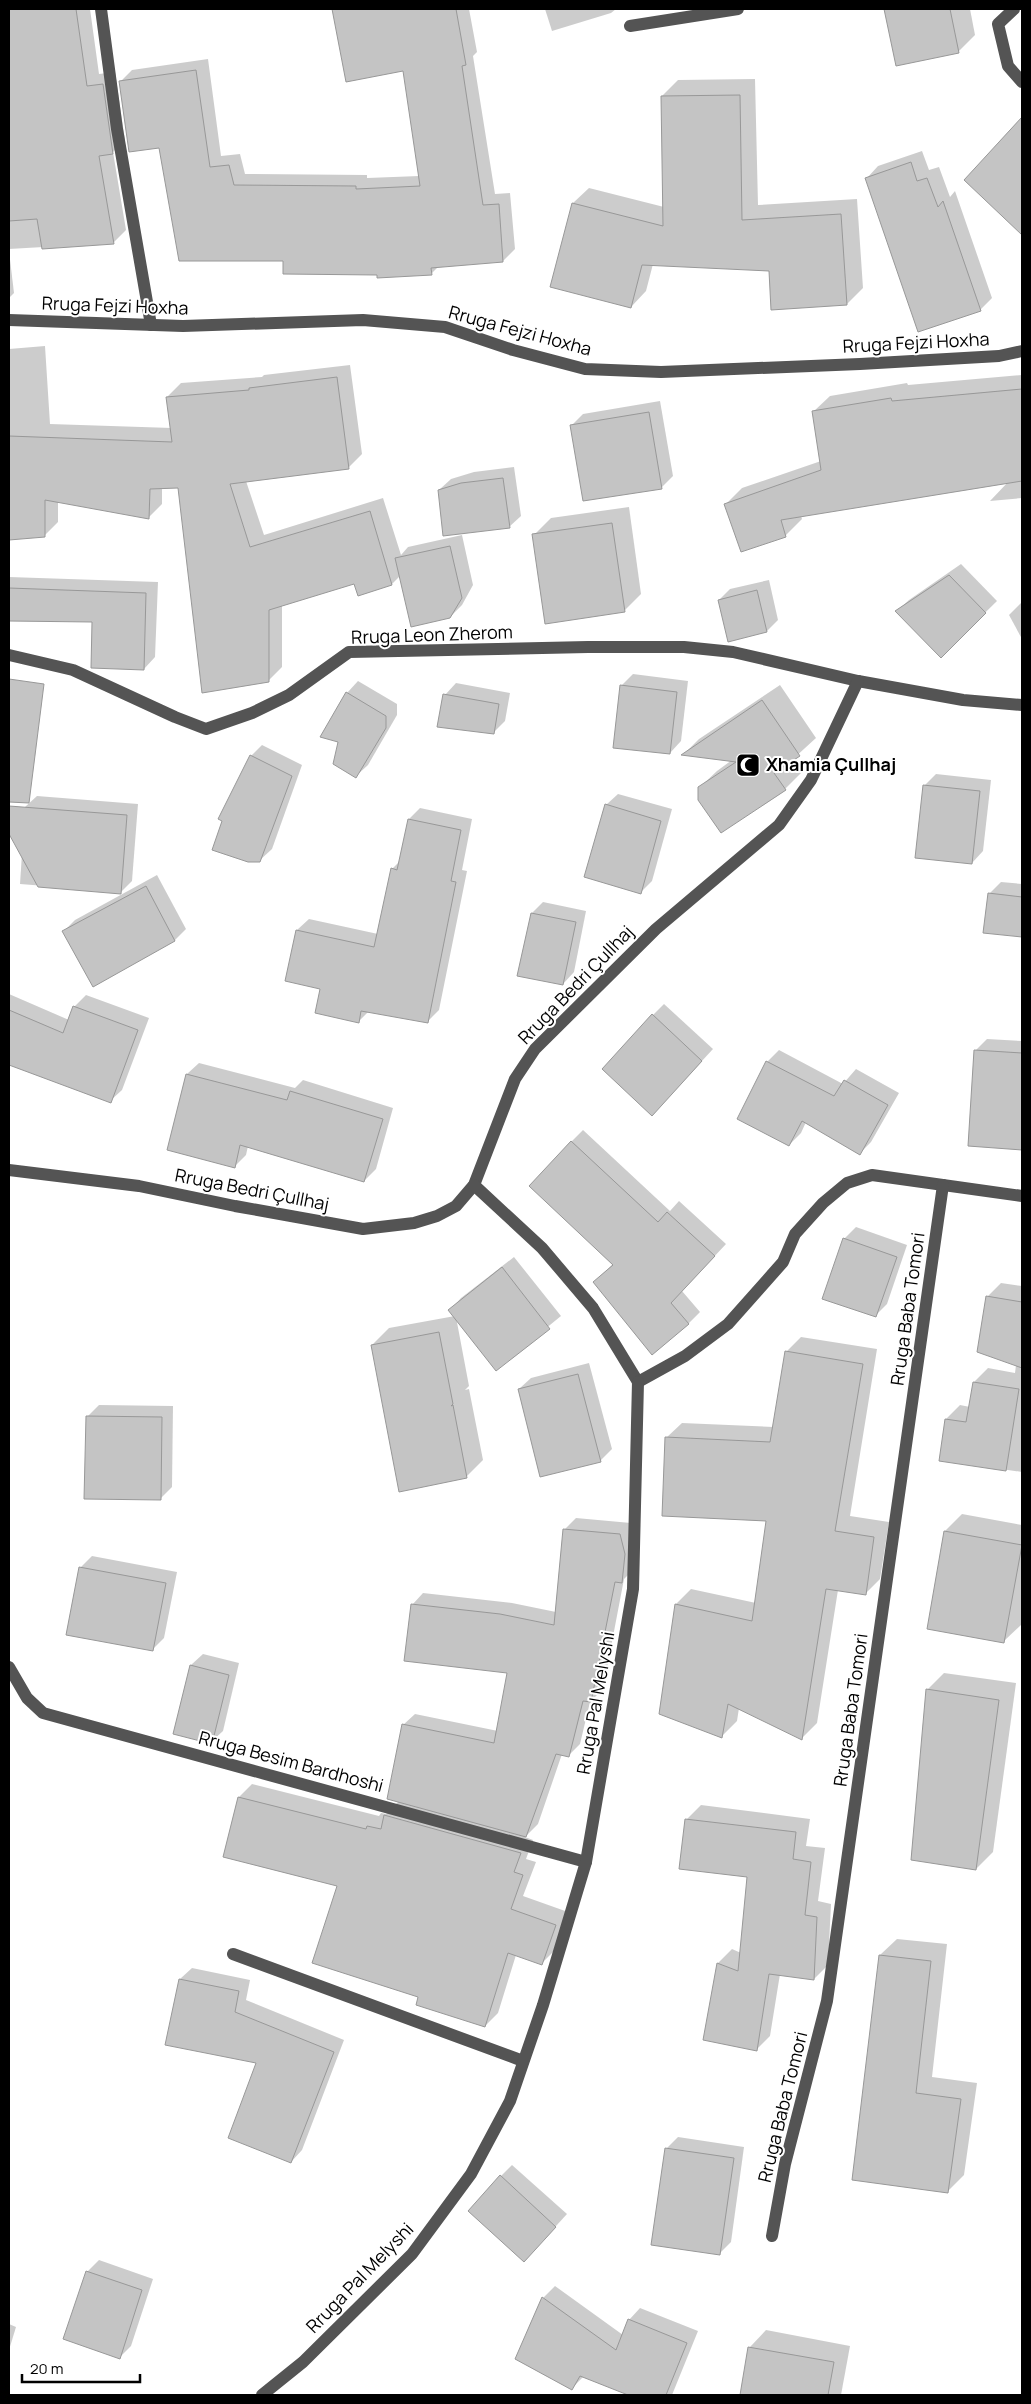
<svg xmlns="http://www.w3.org/2000/svg" width="1031" height="2404" viewBox="0 0 1031 2404" font-family="Manrope,sans-serif">
<rect width="100%" height="100%" fill="#fff"/>
<!-- shadow -->
<g fill="#0003">
<path d="M9,9H90L99,74L115,72L125,140L113,152L126,230L113,243L9,249V48H11Z"/>
<path d="M333,9H469L477,52L473,56L495,194L510,193L515,249L503,261L439,266L431,274H378L284,260L160,146L120,82L132,70L208,59L221,156L240,154L245,174L367,175V178L419,176L404,70L347,81Z"/>
<path d="M545,9H616L611,13L552,31Z"/>
<path d="M885,9H970L975,35L958,52L897,64Z"/>
<path d="M755,79L758,205L857,199L863,288L847,304L770,270L653,264L646,291L631,307L573,203L589,188L664,207L662,96L678,80Z"/>
<path d="M1022,120V234L966,180Z"/>
<path d="M922,151L929,170L939,167L950,197L955,191L992,298L980,310L867,178L878,166Z"/>
<path d="M9,251L14,293L9,298Z"/>
<path d="M45,346L50,424L172,428L167,397L181,383L262,377L264,375L350,365L362,454L348,468L246,481L264,535L383,498L401,555L408,547L462,535L473,585L462,605L450,617L400,576L392,584L359,595L355,583L282,605V667L268,681L179,486L162,487V504L148,518L58,501V522L44,536L9,538V349Z"/>
<path d="M1022,375V498L990,501L1009,481L801,516L802,519L786,535L742,550L726,504L742,488L821,461L813,412L830,396L907,383L908,385Z"/>
<path d="M660,401L673,476L661,488L572,425L583,414Z"/>
<path d="M514,467L521,516L509,527L439,490L451,479L474,472Z"/>
<path d="M629,507L641,594L624,611L534,535L551,518Z"/>
<path d="M961,564L997,601L941,656L897,611L909,600Z"/>
<path d="M9,577L158,582L155,657L144,669L93,621L9,620Z"/>
<path d="M769,580L778,620L767,631L719,600L730,589Z"/>
<path d="M1022,602V639L1009,615Z"/>
<path d="M633,674L688,681L681,741L670,753L621,686Z"/>
<path d="M358,681L397,704V715L368,765L356,776L347,693Z"/>
<path d="M456,683L510,693L505,721L494,732L445,695Z"/>
<path d="M780,685L816,738L793,759L802,772L785,789L699,788L717,771L732,760L683,755L699,739Z"/>
<path d="M262,745L302,765L272,849L260,860L251,756Z"/>
<path d="M936,774L991,780L983,851L972,863L924,786Z"/>
<path d="M618,794L672,809L652,881L641,892L606,805Z"/>
<path d="M37,796L138,804L132,881L121,892L20,884L25,807Z"/>
<path d="M420,808L472,819L462,870L467,871L439,1010L427,1022L369,1011L358,1022L322,988L286,980L297,930L309,919L378,934L392,869L400,861L409,819Z"/>
<path d="M157,875L186,929L175,940L93,985L64,931L75,920Z"/>
<path d="M1001,882L1022,884V936L984,931L989,894Z"/>
<path d="M543,902L586,911L574,972L563,984L532,913Z"/>
<path d="M9,994L69,1020L74,1007L86,995L149,1018L122,1090L110,1101L9,1064Z"/>
<path d="M664,1004L713,1049L664,1102L653,1015Z"/>
<path d="M987,1039L1022,1041V1149L969,1145L975,1051Z"/>
<path d="M779,1050L843,1084L856,1069L899,1093L871,1142L860,1153L806,1122L801,1133L789,1145L767,1062Z"/>
<path d="M199,1063L295,1088L303,1080L393,1108L376,1169L364,1181L248,1146L246,1155L234,1167L187,1074Z"/>
<path d="M583,1130L670,1211L679,1201L726,1244L682,1291L700,1312L688,1324L594,1282L614,1263L571,1142Z"/>
<path d="M856,1227L907,1245L887,1304L875,1316L844,1239Z"/>
<path d="M514,1257L561,1316L496,1369L456,1317L469,1386L465,1390L469,1389L483,1460L466,1477L372,1345L389,1328L455,1316L450,1310L461,1298Z"/>
<path d="M1001,1283L1022,1286V1472L940,1460L946,1419L960,1405L970,1407L974,1382L988,1368L1015,1373L1016,1365L987,1297Z"/>
<path d="M801,1337L877,1349L850,1516L889,1522L880,1579L865,1594L838,1590L817,1723L802,1738L739,1708L737,1721L722,1736L676,1604L691,1589L756,1603L768,1520L666,1438L682,1423L774,1427L786,1352Z"/>
<path d="M589,1363L612,1449L600,1461L519,1389L531,1378Z"/>
<path d="M99,1405L173,1406L172,1487L160,1499L87,1417Z"/>
<path d="M962,1514L1022,1525V1616L1021,1625L1004,1641L928,1628L945,1531Z"/>
<path d="M576,1518L631,1523L633,1570L624,1579L603,1689L590,1702L580,1744L568,1756L562,1754L538,1824L525,1837L533,1840L526,1859L536,1862L523,1896L568,1912L554,1951L541,1964L516,1955L498,2013L485,2026L420,1997L339,1885L225,1856L239,1797L252,1784L379,1816L381,1813L386,1814L399,1801L403,1725L415,1714L498,1731L509,1672L412,1605L423,1593L512,1603L556,1612L565,1529Z"/>
<path d="M92,1556L177,1572L164,1638L152,1650L68,1634L81,1567Z"/>
<path d="M203,1654L239,1663L223,1731L211,1742L191,1665Z"/>
<path d="M944,1673L1016,1683L993,1852L976,1869L927,1690Z"/>
<path d="M701,1805L810,1819L806,1846L825,1848L818,1901L831,1904L828,1965L814,1979L780,1974L770,2036L756,2050L704,2039L718,1963L732,1949L741,1953L748,1876L680,1868L687,1819Z"/>
<path d="M897,1939L947,1944L932,2077L977,2083L964,2175L947,2192L854,2179L880,1955Z"/>
<path d="M192,1968L250,1980L246,2000L344,2040L302,2150L291,2162L258,2062L167,2044L180,1979Z"/>
<path d="M678,2137L744,2147L731,2242L719,2254L666,2149Z"/>
<path d="M512,2165L567,2214L535,2249L501,2176Z"/>
<path d="M99,2260L153,2279L131,2346L120,2357L87,2272Z"/>
<path d="M555,2286L623,2335L629,2320L640,2308L698,2331L672,2395H631L584,2376L571,2389L516,2359L543,2298Z"/>
<path d="M9,2324L16,2327L9,2350Z"/>
<path d="M766,2330L850,2346L841,2395H741L750,2347Z"/>
</g>
<!-- building -->
<g fill="#c4c4c4" stroke="#989898">
<path d="M9,9H76L87,86L103,84L113,154L99,156L114,244L42,249L37,219L9,221Z"/>
<path d="M332,9H456L466,65L462,66L483,205L499,204L503,262L431,268L432,275L377,278V275L283,274V261H179L159,148L129,152L119,81L196,70L210,167L229,165L234,185L356,186V189L420,186L403,71L346,82Z"/>
<path d="M884,9H950L959,53L896,66Z"/>
<path d="M740,95L742,220L841,214L847,305L771,310L769,271L642,265L631,308L550,287L572,203L663,226L661,96Z"/>
<path d="M1022,117V235L964,180Z"/>
<path d="M911,162L917,181L927,178L938,207L943,201L981,311L918,332L865,178Z"/>
<path d="M337,377L349,469L230,484L250,547L370,511L392,585L358,596L354,584L269,610V682L202,693L178,488L150,489L149,519L45,500V537L9,540V436L172,442L166,397L249,390V388Z"/>
<path d="M1022,389V481L781,520L786,537L741,552L724,504L821,470L812,411L891,398L892,401Z"/>
<path d="M649,412L662,489L583,501L570,425Z"/>
<path d="M503,478L510,528L443,536L438,490L461,483Z"/>
<path d="M612,523L625,612L545,624L532,534Z"/>
<path d="M450,546L462,598L450,618L411,627L395,558Z"/>
<path d="M949,575L986,613L941,658L895,611Z"/>
<path d="M9,588L146,593L144,670L91,668L92,622L9,621Z"/>
<path d="M757,590L767,632L728,642L718,600Z"/>
<path d="M9,679L44,684L29,803L9,802Z"/>
<path d="M620,685L677,692L670,754L613,748Z"/>
<path d="M346,692L386,716V728L356,778L333,764L338,742L320,737Z"/>
<path d="M443,694L499,704L494,734L437,727Z"/>
<path d="M762,700L800,756L774,773L786,790L721,833L698,800V787L736,762L681,755Z"/>
<path d="M250,755L292,776L260,862H248L212,850L222,821L218,819Z"/>
<path d="M923,785L980,791L972,864L915,858Z"/>
<path d="M605,804L661,821L641,894L584,877Z"/>
<path d="M9,806L127,815L121,894L38,887L9,834Z"/>
<path d="M408,819L461,830L451,881L456,882L428,1023L361,1011L359,1023L315,1013L320,989L285,981L296,930L374,947L391,868L397,870Z"/>
<path d="M146,886L175,941L93,987L62,931Z"/>
<path d="M988,893L1022,897V937L983,933Z"/>
<path d="M531,913L576,922L563,985L517,976Z"/>
<path d="M73,1006L138,1030L111,1103L9,1065V1010L63,1033Z"/>
<path d="M652,1014L702,1061L652,1116L602,1069Z"/>
<path d="M974,1050L1022,1053V1150L968,1146Z"/>
<path d="M766,1061L834,1096L844,1080L888,1105L860,1155L802,1121L789,1146L737,1119Z"/>
<path d="M186,1074L287,1100L290,1091L383,1119L364,1182L240,1145L235,1168L167,1150Z"/>
<path d="M571,1141L658,1222L667,1212L715,1256L671,1303L689,1324L652,1355L593,1282L613,1265L529,1186Z"/>
<path d="M843,1238L897,1257L876,1317L822,1299Z"/>
<path d="M502,1267L550,1329L496,1371L448,1310Z"/>
<path d="M986,1296L1022,1302V1368L977,1352Z"/>
<path d="M439,1332L453,1404L451,1406L453,1405L467,1478L399,1492L371,1345Z"/>
<path d="M785,1351L863,1364L835,1531L874,1537L866,1595L826,1589L802,1740L728,1704L722,1738L659,1714L675,1604L752,1621L766,1521L662,1516L665,1437L770,1442Z"/>
<path d="M578,1374L601,1462L540,1477L518,1389Z"/>
<path d="M973,1382L1019,1389L1006,1471L939,1461L945,1419L966,1422Z"/>
<path d="M86,1416L162,1417L161,1500L84,1499Z"/>
<path d="M563,1529L620,1534L625,1554L622,1583L615,1582L591,1702L583,1701L569,1757L556,1754L526,1837L387,1799L402,1724L494,1743L507,1673L404,1661L411,1604L500,1614L554,1625Z"/>
<path d="M944,1531L1022,1545L1004,1643L927,1629Z"/>
<path d="M79,1567L166,1583L153,1651L66,1635Z"/>
<path d="M190,1665L229,1675L212,1744L173,1734Z"/>
<path d="M926,1689L999,1700L976,1870L911,1860Z"/>
<path d="M238,1797L366,1829L367,1826L381,1829L384,1815L521,1853L514,1872L523,1875L511,1909L556,1925L542,1965L508,1953L485,2027L416,2005L418,1997L312,1963L337,1886L223,1857Z"/>
<path d="M685,1819L796,1832L793,1859L811,1862L805,1915L817,1917L814,1980L769,1974L757,2051L703,2040L717,1963L738,1971L747,1877L679,1869Z"/>
<path d="M879,1955L931,1961L916,2093L961,2099L948,2193L852,2180Z"/>
<path d="M179,1979L239,1991L235,2012L334,2052L291,2163L228,2138L256,2063L165,2045Z"/>
<path d="M665,2148L734,2158L720,2255L651,2245Z"/>
<path d="M500,2175L556,2227L524,2262L468,2211Z"/>
<path d="M86,2271L142,2290L120,2359L63,2339Z"/>
<path d="M542,2297L616,2350L628,2319L687,2343L666,2395H628L580,2376L572,2390L515,2359Z"/>
<path d="M748,2347L834,2362L828,2395H740Z"/>
</g>
<g fill="none" stroke-linecap="round" stroke-linejoin="round">
<!-- minor -->
<g stroke="#545454" stroke-width="12">
<path d="M101,9L117,129L151,325"/>
<path d="M1014,9L998,24L1008,66L1022,82"/>
<path d="M630,26L738,9"/>
<path d="M9,320L183,326L363,320L445,327L513,350L585,369L661,372L860,364L999,356L1022,351"/>
<path d="M9,655L73,670L175,717L206,729L252,713L289,695L349,652L588,647H684L733,652L858,681L963,700L1022,705"/>
<path d="M9,1170L139,1186L235,1206L363,1229L414,1223L437,1216L456,1206L474,1185L515,1079L535,1049L656,929L779,825L811,780L858,681"/>
<path d="M474,1185L542,1248L593,1308L638,1382"/>
<path d="M638,1382L685,1356L728,1324L783,1262L795,1234L823,1203L847,1183L872,1175L1022,1196"/>
<path d="M9,1667L27,1698L43,1713L586,1862"/>
<path d="M233,1954L523,2061"/>
<path d="M772,2236L785,2164L827,2001L943,1185"/>
<path d="M262,2395L303,2362L412,2254L471,2174L510,2101L543,2005L586,1862L633,1589L638,1382"/>
</g>
</g>
<!-- icons -->
<defs>
<g id="mosque-square" transform="scale(1.25)"><rect x="-9" y="-9" width="18" height="18" rx="4" fill="#000" stroke="#fff"/><path d="M3.5-4.9A6 6 0 1 0 3.5 4.9A5 5 0 1 1 3.5-4.9Z" fill="#fff"/></g>
</defs>
<g fill-rule="evenodd">
<use href="#mosque-square" x="748" y="765"/>
</g>
<g text-anchor="middle" stroke-width="4" stroke-linejoin="round" paint-order="stroke">
<!-- street labels -->
<g font-size="18" fill="#000" stroke="#fff">
<text transform="translate(115 306) rotate(2)" y="6">Rruga Fejzi Hoxha</text>
<text transform="translate(520 331) rotate(15)" y="6">Rruga Fejzi Hoxha</text>
<text transform="translate(916 343) rotate(-3)" y="6">Rruga Fejzi Hoxha</text>
<text transform="translate(432 635) rotate(-2)" y="6">Rruga Leon Zherom</text>
<text transform="translate(576 985) rotate(-46)" y="6">Rruga Bedri Çullhaj</text>
<text transform="translate(252 1190) rotate(11)" y="6">Rruga Bedri Çullhaj</text>
<text transform="translate(908 1309) rotate(-82)" y="6">Rruga Baba Tomori</text>
<text transform="translate(596 1703) rotate(-80)" y="6">Rruga Pal Melyshi</text>
<text transform="translate(851 1710) rotate(-82)" y="6">Rruga Baba Tomori</text>
<text transform="translate(291 1762) rotate(15)" y="6">Rruga Besim Bardhoshi</text>
<text transform="translate(783 2107) rotate(-76)" y="6">Rruga Baba Tomori</text>
<text transform="translate(360 2278) rotate(-46)" y="6">Rruga Pal Melyshi</text>
</g>
<!-- poi labels -->
<g font-size="18" font-weight="bold" fill="#000" stroke="#fff" text-anchor="start">
<text x="766" y="771">Xhamia Çullhaj</text>
</g>
</g>
<!-- border -->
<rect width="1031" height="2404" fill="none" stroke="#000000" stroke-width="20"/>
<!-- scale -->
<path d="M22 2374v8h118v-8" fill="none" stroke="#000000" stroke-width="2.5"/>
<text x="30" y="2374" font-size="15" fill="#000000" stroke="#ffffff" stroke-width="4" paint-order="stroke">20 m</text>
</svg>
